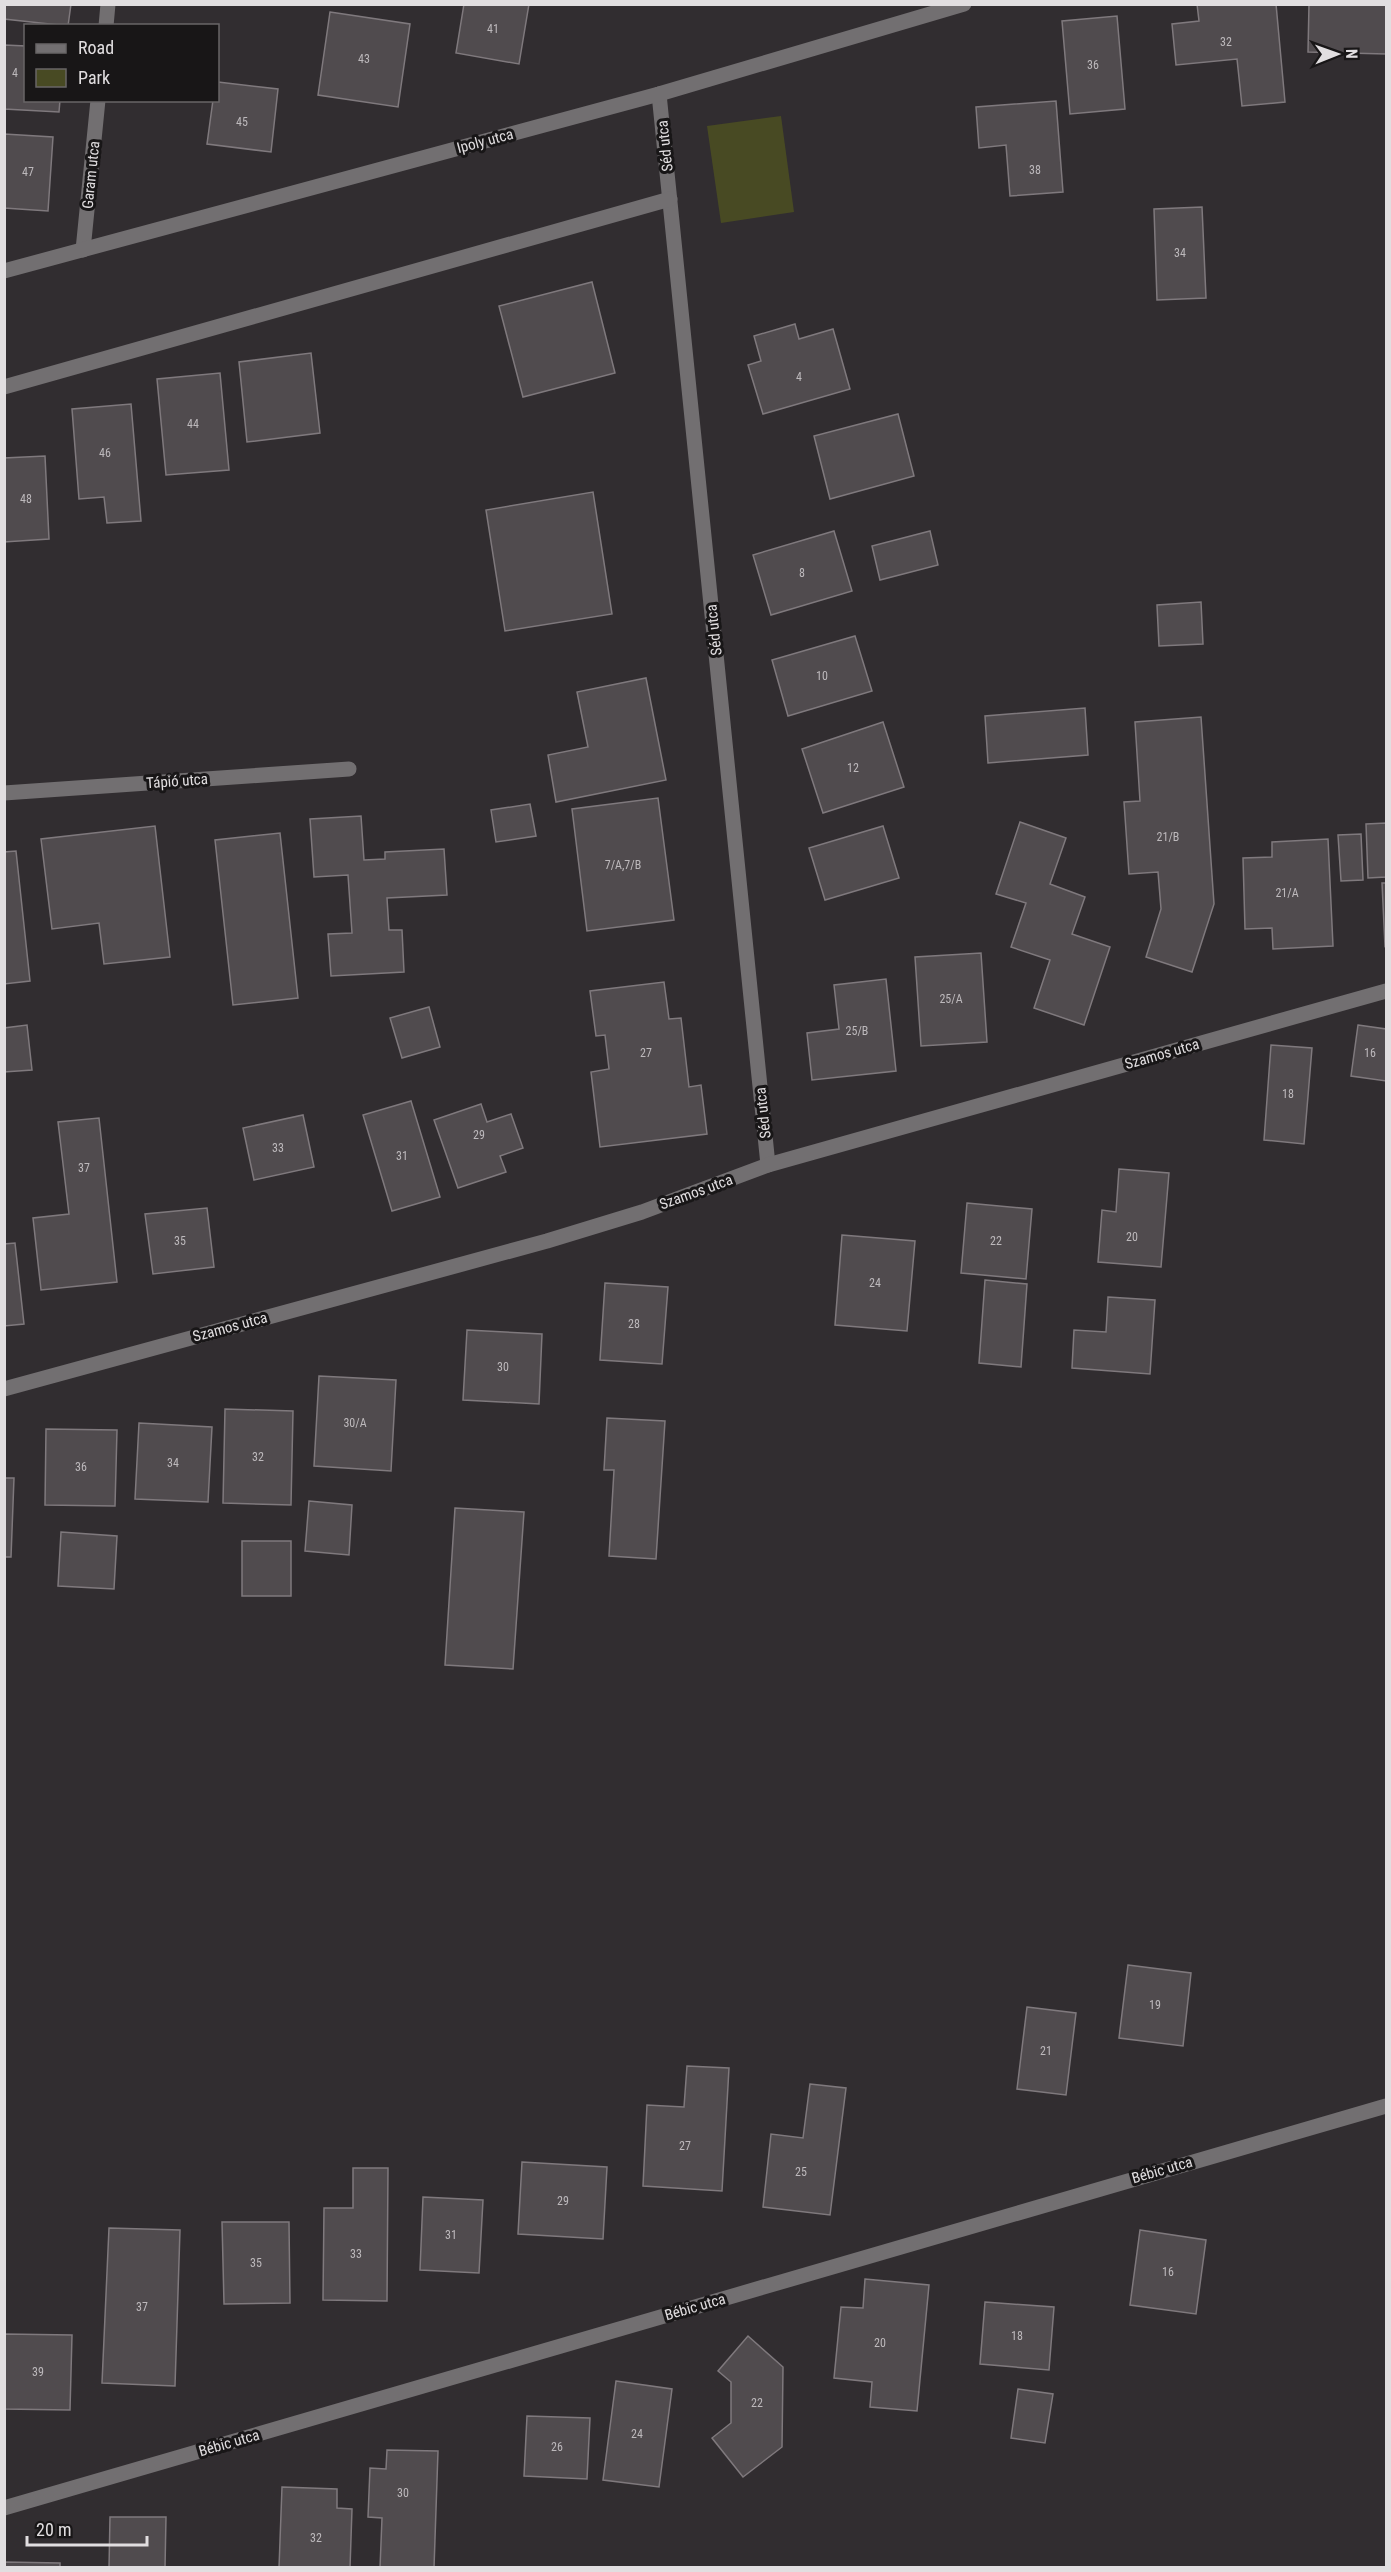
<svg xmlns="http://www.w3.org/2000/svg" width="1391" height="2572" viewBox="0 0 1391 2572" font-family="'Roboto Condensed',sans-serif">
<rect width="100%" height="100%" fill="#312d30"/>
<!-- green -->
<path fill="#484a23" d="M781,116L794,212L721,223L707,126Z"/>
<!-- building -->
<g fill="#504b4e" stroke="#7f797d" stroke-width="1.5">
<path d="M4,4H71L68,26L4,19Z"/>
<path d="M464,4H529L519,64L456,53Z"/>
<path d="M1197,4H1276L1285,102L1242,106L1237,59L1176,65L1172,24L1199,21Z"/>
<path d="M1309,4H1386V54L1308,52Z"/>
<path d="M330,12L410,24L398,107L318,95Z"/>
<path d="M1117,16L1125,109L1070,114L1062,21Z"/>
<path d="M4,45L26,46V100H60L59,112L4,109Z"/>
<path d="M218,82L278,89L271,152L207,144L213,100H218Z"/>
<path d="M1056,101L1063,192L1010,196L1006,145L979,148L976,107Z"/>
<path d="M4,134L53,137L48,211L4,208Z"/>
<path d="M1202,207L1206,298L1157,300L1154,209Z"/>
<path d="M592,282L615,373L523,397L499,306Z"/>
<path d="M795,324L799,339L833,329L850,389L763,414L748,365L761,361L754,336Z"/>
<path d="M311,353L320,433L247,442L239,362Z"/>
<path d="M220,373L229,470L166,475L157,379Z"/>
<path d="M131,404L141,521L107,523L104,497L79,499L72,409Z"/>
<path d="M898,414L914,476L830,499L814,436Z"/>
<path d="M45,456L49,539L4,542V458Z"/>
<path d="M593,492L612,614L505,631L486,510Z"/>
<path d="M834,531L852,591L771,615L753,555Z"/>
<path d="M930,531L938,565L880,580L872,546Z"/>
<path d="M1201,602L1203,644L1159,646L1157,605Z"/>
<path d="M855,636L872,691L788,716L772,660Z"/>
<path d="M646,678L666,780L556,802L548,755L588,747L577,692Z"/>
<path d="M1085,708L1088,755L988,763L985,716Z"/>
<path d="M1201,717L1214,904L1192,972L1146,957L1161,909L1158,872L1129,874L1124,802L1140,801L1135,722Z"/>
<path d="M883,722L904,787L823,813L802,749Z"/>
<path d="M658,798L674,920L587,931L572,809Z"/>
<path d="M530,804L536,836L496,842L491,810Z"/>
<path d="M361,816L364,860L385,859V852L444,849L447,895L387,898L389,930H402L404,972L331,976L328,934L352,933L348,875L314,877L310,819Z"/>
<path d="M1020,822L1066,838L1050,884L1085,897L1072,934L1110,947L1084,1025L1034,1008L1050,960L1011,947L1026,903L996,894Z"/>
<path d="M1386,823V877L1368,878L1366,824Z"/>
<path d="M155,826L170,957L104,964L99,923L52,929L41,839Z"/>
<path d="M883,826L899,878L825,900L809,848Z"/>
<path d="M280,833L298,998L233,1005L215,840Z"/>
<path d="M1361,834L1363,880L1341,881L1338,835Z"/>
<path d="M1328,839L1333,946L1273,949L1272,928L1245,929L1243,858L1272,857V842Z"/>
<path d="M16,851L30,981L4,984V852Z"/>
<path d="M1382,883H1386V945L1385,946Z"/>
<path d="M981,953L987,1042L921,1046L915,957Z"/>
<path d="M886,979L896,1071L812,1080L807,1033L839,1029L834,985Z"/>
<path d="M664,982L669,1019L681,1018L689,1087L701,1085L707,1134L600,1147L591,1072L609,1069L605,1035L596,1036L590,991Z"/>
<path d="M429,1007L440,1047L402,1058L390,1018Z"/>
<path d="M27,1025L32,1070L4,1072V1028Z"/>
<path d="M1358,1025L1386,1029V1081L1351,1076Z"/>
<path d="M1271,1045L1312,1048L1304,1144L1264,1140Z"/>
<path d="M411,1101L440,1197L392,1211L363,1115Z"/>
<path d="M481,1104L487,1122L511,1114L523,1148L500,1156L506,1172L458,1188L434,1120Z"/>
<path d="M303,1115L314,1167L254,1180L243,1128Z"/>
<path d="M99,1118L117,1282L41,1290L33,1218L69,1214L58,1122Z"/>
<path d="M1119,1169L1169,1173L1161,1267L1098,1262L1102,1210L1116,1212Z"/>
<path d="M967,1203L1032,1209L1026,1279L961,1273Z"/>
<path d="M207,1208L214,1267L153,1274L145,1214Z"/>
<path d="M842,1235L915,1241L907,1331L835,1325Z"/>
<path d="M15,1243L24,1324L4,1326V1244Z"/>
<path d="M985,1280L1027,1284L1021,1367L979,1363Z"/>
<path d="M605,1283L668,1287L662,1364L600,1360Z"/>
<path d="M1108,1297L1155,1300L1150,1374L1072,1368L1074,1330L1106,1332Z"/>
<path d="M467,1330L542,1334L539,1404L463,1400Z"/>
<path d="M319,1376L396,1380L391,1471L314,1466Z"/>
<path d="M225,1409L293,1411L291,1505L223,1503Z"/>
<path d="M607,1418L665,1421L656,1559L609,1556L614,1470H604Z"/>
<path d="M139,1423L212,1427L208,1502L135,1499Z"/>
<path d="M46,1429L117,1430L115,1506L45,1505Z"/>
<path d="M4,1478H14L11,1557H4Z"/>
<path d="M309,1501L352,1505L349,1555L305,1551Z"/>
<path d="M455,1508L524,1512L513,1669L445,1665Z"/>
<path d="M61,1532L117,1536L114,1589L58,1586Z"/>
<rect x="242" y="1541" width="49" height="55"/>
<path d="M1128,1965L1191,1973L1183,2046L1119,2038Z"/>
<path d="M1027,2007L1076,2013L1066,2095L1017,2089Z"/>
<path d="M687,2066L729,2068L722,2191L643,2186L647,2105L684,2107Z"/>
<path d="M810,2084L846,2088L830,2215L763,2207L771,2134L803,2138Z"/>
<path d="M522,2162L607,2167L603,2239L518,2234Z"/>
<path d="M353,2168H388L387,2301L323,2300L324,2208H353Z"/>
<path d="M423,2197L483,2200L479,2273L420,2270Z"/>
<path d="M222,2222H289L290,2303L224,2304Z"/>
<path d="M109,2228L180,2230L175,2386L102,2383Z"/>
<path d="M1140,2230L1206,2240L1196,2314L1130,2305Z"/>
<path d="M865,2279L929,2285L917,2411L870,2407L872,2382L834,2378L841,2307L863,2308Z"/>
<path d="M985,2302L1054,2307L1049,2370L980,2364Z"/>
<path d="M4,2334L72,2335L70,2410L4,2409Z"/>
<path d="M748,2336L783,2367L782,2447L743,2477L712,2438L731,2423V2382L718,2371Z"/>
<path d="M616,2381L672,2389L659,2487L603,2480Z"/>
<path d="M1018,2389L1053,2394L1045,2443L1011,2438Z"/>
<path d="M527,2416L590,2418L587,2479L524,2476Z"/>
<path d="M387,2450L438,2451L434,2568H380L382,2518L368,2517L370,2468L386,2469Z"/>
<path d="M282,2487L337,2489V2508L352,2509L350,2568H279Z"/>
<path d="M110,2517H166L165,2568H109Z"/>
<path d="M4,2562L60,2563V2568H4Z"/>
</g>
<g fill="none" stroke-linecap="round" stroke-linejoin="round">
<!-- minor -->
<g stroke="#726f71" stroke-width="15">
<path d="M106,26L108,4"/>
<path d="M659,94L768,1165"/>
<path d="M83,250L98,100"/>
<path d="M4,271L659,94L964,4"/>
<path d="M4,387L670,199"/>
<path d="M4,793L349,769"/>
<path d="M4,1389L547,1241L642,1212L768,1165L1386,991"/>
<path d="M4,2508L1386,2106"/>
</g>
</g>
<g text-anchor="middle" stroke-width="6" stroke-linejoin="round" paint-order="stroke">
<!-- number labels -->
<g font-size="12" fill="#bdb9bc">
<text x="493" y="33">41</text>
<text x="1226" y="46">32</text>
<text x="364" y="63">43</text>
<text x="1093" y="69">36</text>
<text x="15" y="77">4</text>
<text x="242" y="126">45</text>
<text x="1035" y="174">38</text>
<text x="28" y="176">47</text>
<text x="1180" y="257">34</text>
<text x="799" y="381">4</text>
<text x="193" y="428">44</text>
<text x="105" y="457">46</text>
<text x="26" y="503">48</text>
<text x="802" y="577">8</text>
<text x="822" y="680">10</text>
<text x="853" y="772">12</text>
<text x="1168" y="841">21/B</text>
<text x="623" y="869">7/A,7/B</text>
<text x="1287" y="897">21/A</text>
<text x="951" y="1003">25/A</text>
<text x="857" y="1035">25/B</text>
<text x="646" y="1057">27</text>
<text x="1370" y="1057">16</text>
<text x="1288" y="1098">18</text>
<text x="479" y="1139">29</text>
<text x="278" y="1152">33</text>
<text x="402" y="1160">31</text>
<text x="84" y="1172">37</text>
<text x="1132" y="1241">20</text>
<text x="180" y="1245">35</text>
<text x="996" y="1245">22</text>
<text x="875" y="1287">24</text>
<text x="634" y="1328">28</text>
<text x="503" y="1371">30</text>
<text x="355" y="1427">30/A</text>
<text x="258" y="1461">32</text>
<text x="173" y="1467">34</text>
<text x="81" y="1471">36</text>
<text x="1155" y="2009">19</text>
<text x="1046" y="2055">21</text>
<text x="685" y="2150">27</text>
<text x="801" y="2176">25</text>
<text x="563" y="2205">29</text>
<text x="451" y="2239">31</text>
<text x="356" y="2258">33</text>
<text x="256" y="2267">35</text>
<text x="1168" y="2276">16</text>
<text x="142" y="2311">37</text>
<text x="1017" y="2340">18</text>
<text x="880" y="2347">20</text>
<text x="38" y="2376">39</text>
<text x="757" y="2407">22</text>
<text x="637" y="2438">24</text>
<text x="557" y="2451">26</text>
<text x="403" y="2497">30</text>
<text x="316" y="2542">32</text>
</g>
<!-- street labels -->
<g font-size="15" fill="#e1dee0" stroke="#181617">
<text transform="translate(485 141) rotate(-15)" y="5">Ipoly utca</text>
<text transform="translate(665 146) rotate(-96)" y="5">Séd utca</text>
<text transform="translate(91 175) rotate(-84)" y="5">Garam utca</text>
<text transform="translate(714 630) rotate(-96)" y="5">Séd utca</text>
<text transform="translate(177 781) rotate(-4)" y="5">Tápió utca</text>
<text transform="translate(1162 1054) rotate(-16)" y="5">Szamos utca</text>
<text transform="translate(763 1113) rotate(-96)" y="5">Séd utca</text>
<text transform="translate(696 1192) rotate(-20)" y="5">Szamos utca</text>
<text transform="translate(230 1327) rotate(-15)" y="5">Szamos utca</text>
<text transform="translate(1162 2170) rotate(-16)" y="5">Bébic utca</text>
<text transform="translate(695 2307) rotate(-16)" y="5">Bébic utca</text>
<text transform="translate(229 2443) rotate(-16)" y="5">Bébic utca</text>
</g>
</g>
<!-- border -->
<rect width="1391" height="2572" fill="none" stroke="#e1dee0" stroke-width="12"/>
<!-- legend -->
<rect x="24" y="24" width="195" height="78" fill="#181617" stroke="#686667" stroke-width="1.5"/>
<rect x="36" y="44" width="30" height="9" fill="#726f71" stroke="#686667" stroke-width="1.5"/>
<text x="78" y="54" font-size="18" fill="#e1dee0">Road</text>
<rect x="36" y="69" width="30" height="18" fill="#484a23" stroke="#686667" stroke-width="1.5"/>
<text x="78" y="84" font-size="18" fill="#e1dee0">Park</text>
<!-- north arrow -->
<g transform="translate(1337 54) rotate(89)" stroke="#181617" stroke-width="4.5" paint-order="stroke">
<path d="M0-4.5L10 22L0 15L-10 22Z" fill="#e1dee0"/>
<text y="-9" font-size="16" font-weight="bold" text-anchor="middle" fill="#e1dee0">N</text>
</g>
<!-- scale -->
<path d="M27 2536v9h120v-9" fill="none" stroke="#e1dee0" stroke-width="3"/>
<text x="36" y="2536" font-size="18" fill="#e1dee0" stroke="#181617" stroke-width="4.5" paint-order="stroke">20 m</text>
</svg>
